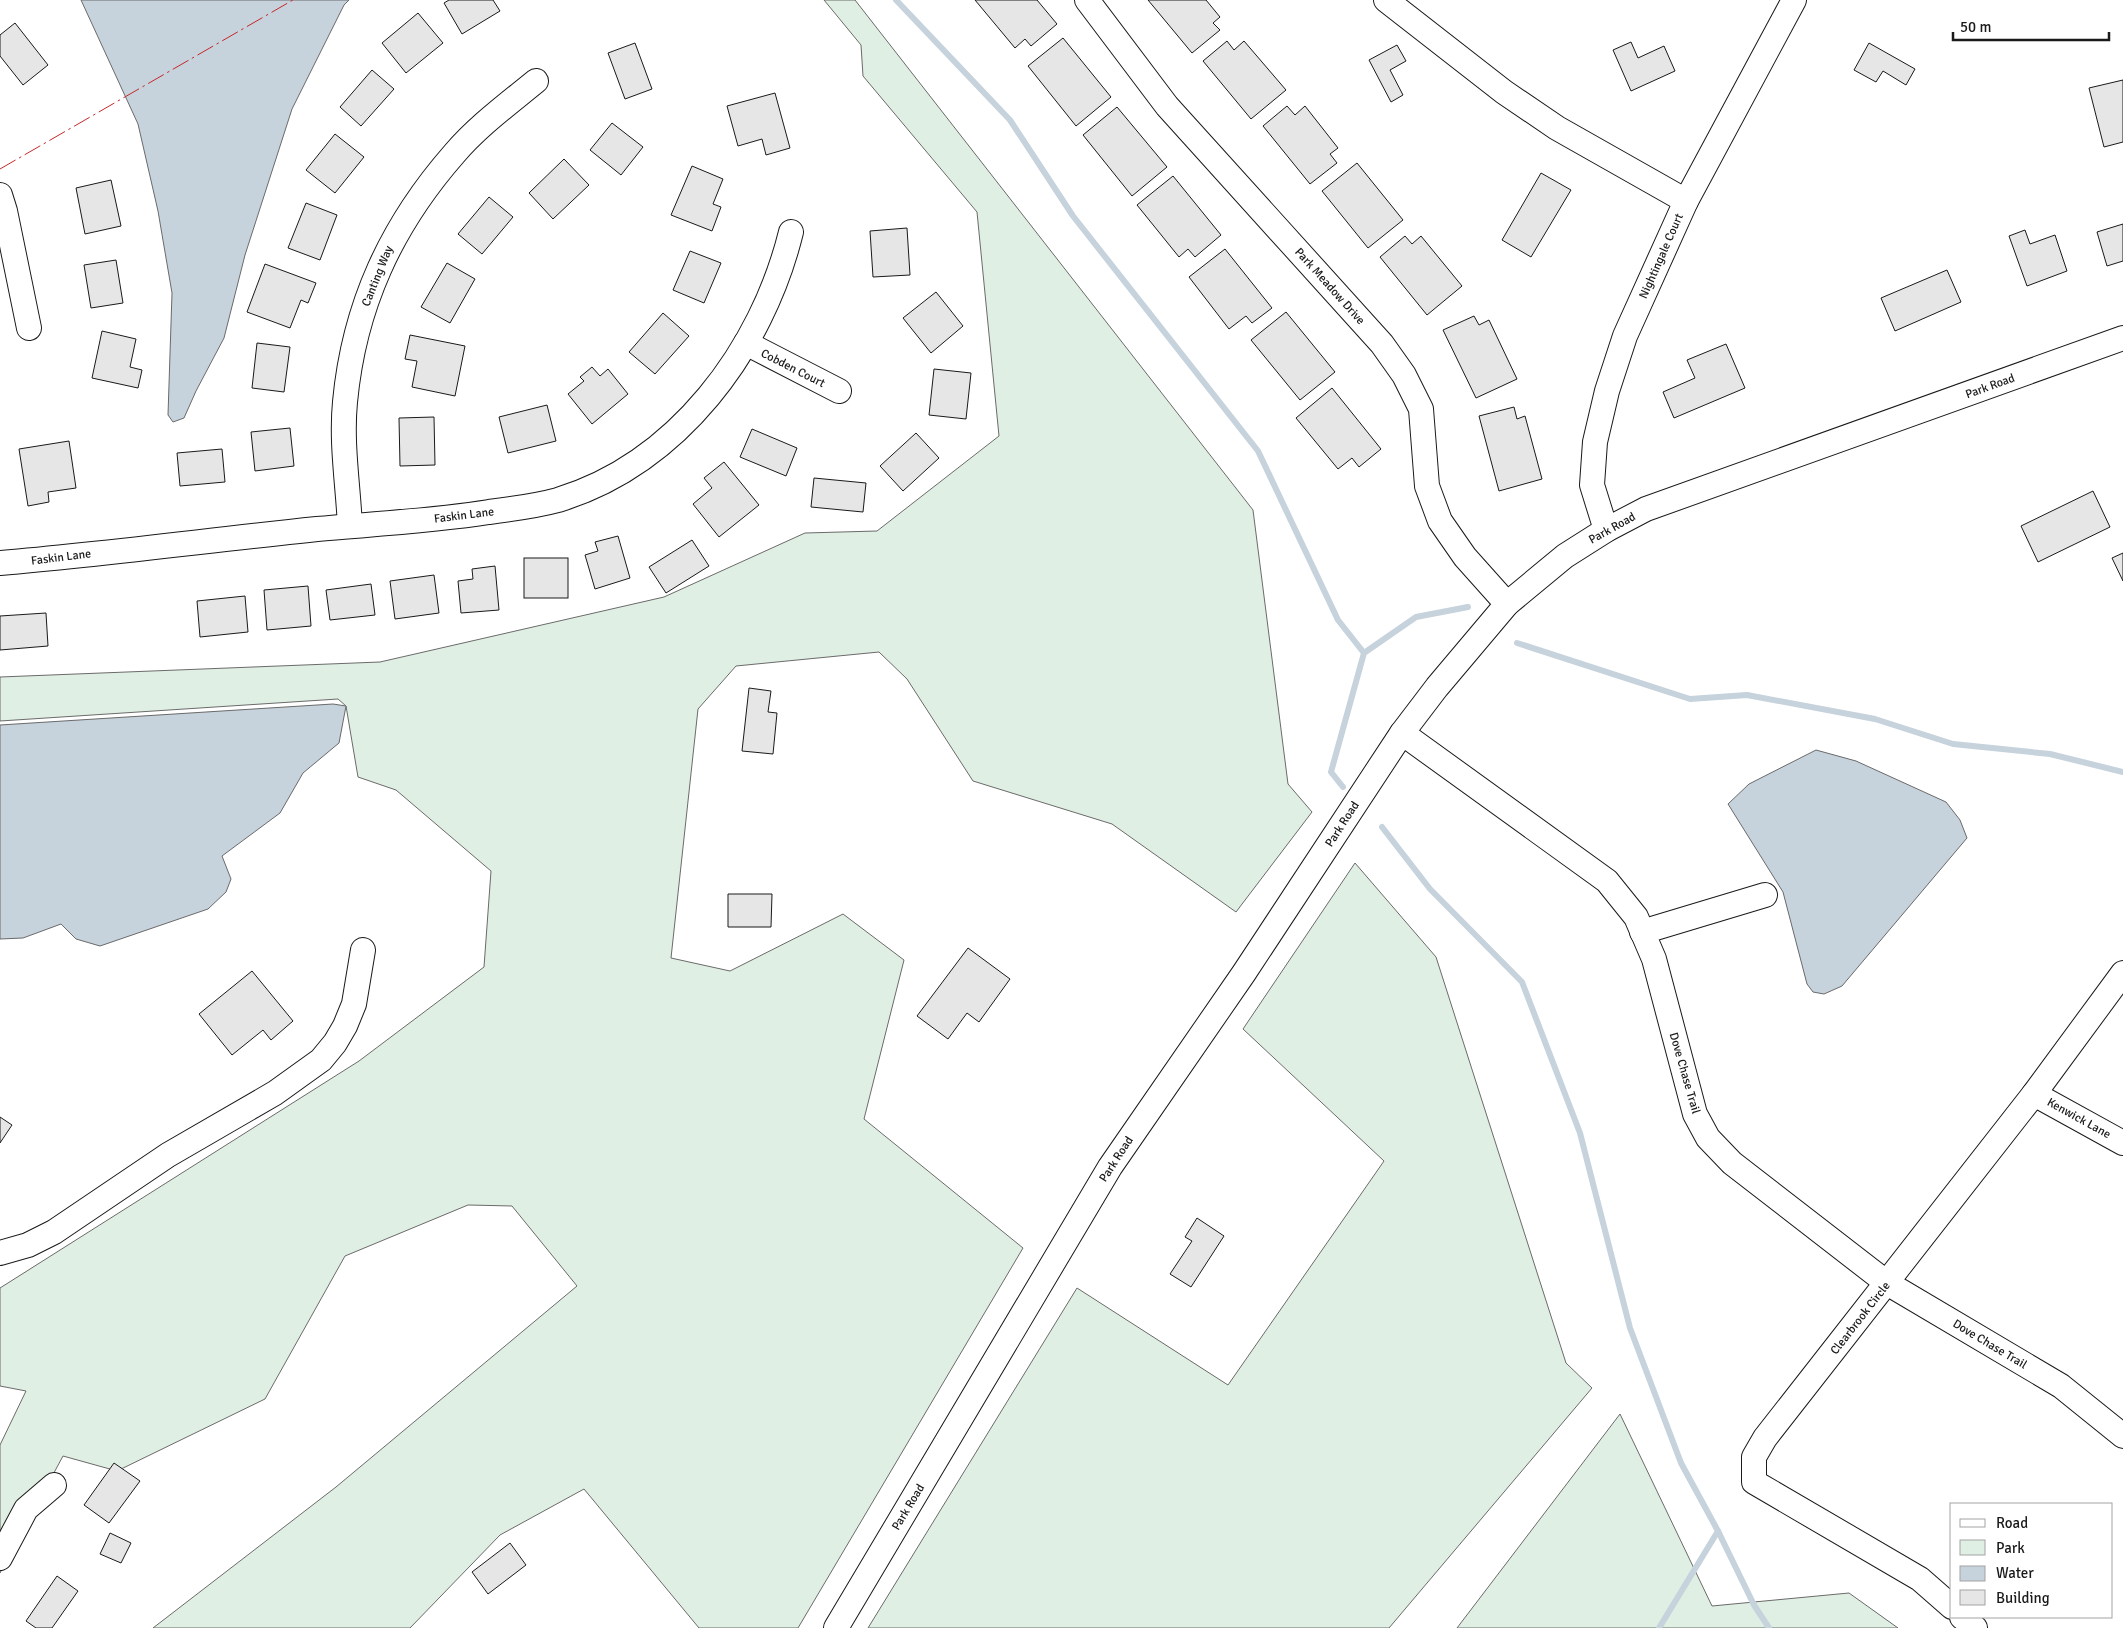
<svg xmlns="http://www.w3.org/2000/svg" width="2123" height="1628" viewBox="0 0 2123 1628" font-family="Signika,sans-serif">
<rect width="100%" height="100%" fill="#fff"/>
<!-- green -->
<g fill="#e0efe3" stroke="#6a6a6a">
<path d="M824,0H855L1253,510L1288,784L1312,812L1236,912L1112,824L973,781L907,679L879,652L736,666L698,709L671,958L730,971L843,914L904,960L864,1119L1023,1248L798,1628H699L584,1489L500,1535L410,1628H153L336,1487L577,1286L512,1206L468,1205L345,1256L265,1399L117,1471L63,1456L0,1573V1445L26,1391L0,1386V1288L359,1061L484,967L491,871L396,790L358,777L346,706L338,699L0,721V677L380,662L664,597L805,533L877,531L999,436L977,212L863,76L861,45Z"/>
<path d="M1355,863L1436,957L1566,1363L1592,1388L1389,1628H868L1077,1288L1228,1385L1384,1161L1243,1029Z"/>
<path d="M1620,1414L1712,1606L1849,1593L1898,1628H1457Z"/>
</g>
<!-- water -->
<g fill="#c6d2dc" stroke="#6a6a6a">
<path d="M81,0H349L344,5L292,109L245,255L224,338L196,391L184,418L173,422L168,415L172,293L158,211L138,124Z"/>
<path d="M333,704L346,706L339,743L303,773L280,813L222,856L231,879L226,892L208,909L100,946L76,939L61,924L23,938L0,939V725Z"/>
<path d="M1816,750L1856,761L1946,802L1960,820L1967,838L1842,986L1824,994L1813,992L1807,984L1783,892L1728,804L1749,784Z"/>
</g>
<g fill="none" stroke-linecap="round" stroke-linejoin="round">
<!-- stream -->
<g stroke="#c6d2dc" stroke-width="6">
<path d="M896,0L1010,120L1073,216L1258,451L1338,620L1364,653"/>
<path d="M1517,643L1690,699L1747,695L1875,719L1953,744L2050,754L2123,772"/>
<path d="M1343,787L1331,772L1364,653L1416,617L1468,607"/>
<path d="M1382,827L1430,889L1522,982L1580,1133L1630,1328L1681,1463L1718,1531L1754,1605L1769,1628"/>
<path d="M1659,1628L1718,1531"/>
</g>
</g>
<!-- building -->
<g fill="#e6e6e6" stroke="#1a1a1a">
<path d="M449,0H493L500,11L462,34L444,3Z"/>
<path d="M975,0H1037L1057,24L1031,46L1025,39L1015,48Z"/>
<path d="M1148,0H1206L1220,17L1213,23L1220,30L1192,53Z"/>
<path d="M418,13L443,43L406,73L382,43Z"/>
<path d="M15,23L48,65L23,85L0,56V35Z"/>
<path d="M1063,38L1111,97L1076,126L1028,66Z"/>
<path d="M1227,41L1234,50L1244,41L1286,90L1251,119L1203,61Z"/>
<path d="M1631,42L1638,58L1664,46L1675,71L1631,91L1613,50Z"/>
<path d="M635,43L652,89L625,99L608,53Z"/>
<path d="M1869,43L1915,69L1906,85L1883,71L1876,82L1854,70Z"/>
<path d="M1397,45L1406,61L1390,70L1403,95L1391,102L1369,60Z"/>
<path d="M372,70L394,89L361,126L340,107Z"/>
<path d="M2123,80V142L2104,147L2089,88Z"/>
<path d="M775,93L790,148L766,155L762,139L738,146L727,106Z"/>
<path d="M1287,106L1295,115L1305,106L1338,148L1330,154L1337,163L1310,184L1263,126Z"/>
<path d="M1117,107L1167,167L1132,196L1083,135Z"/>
<path d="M612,123L643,147L621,175L590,150Z"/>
<path d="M335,134L364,157L335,193L306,170Z"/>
<path d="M564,159L589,185L553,219L529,193Z"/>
<path d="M1357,163L1403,220L1368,248L1322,191Z"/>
<path d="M692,166L723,179L713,204L721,207L712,231L671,215Z"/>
<path d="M1541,173L1571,190L1531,257L1502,240Z"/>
<path d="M1173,176L1221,235L1195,257L1188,249L1179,257L1137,205Z"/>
<path d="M111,180L121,226L85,234L76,188Z"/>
<path d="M489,197L513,217L482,254L458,234Z"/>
<path d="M306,203L337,215L320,260L288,248Z"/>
<path d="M2123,224V261L2107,266L2097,232Z"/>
<path d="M907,228L910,275L873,277L870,231Z"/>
<path d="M2025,230L2030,244L2055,235L2067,271L2027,286L2009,236Z"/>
<path d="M1405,236L1412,244L1421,236L1462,286L1427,315L1380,257Z"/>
<path d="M1225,249L1272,308L1252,323L1246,316L1229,329L1189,277Z"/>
<path d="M690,251L721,263L704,303L673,290Z"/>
<path d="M116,260L123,303L91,308L84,265Z"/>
<path d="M447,263L475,279L450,323L421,307Z"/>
<path d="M265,264L316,283L308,303L301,300L290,328L247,312Z"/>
<path d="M1947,270L1961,302L1895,331L1881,298Z"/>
<path d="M936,292L963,326L931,353L903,318Z"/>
<path d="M1286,312L1335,372L1300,400L1251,340Z"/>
<path d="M663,313L689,336L655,374L629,352Z"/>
<path d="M1474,316L1479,325L1489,320L1517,379L1476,398L1443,330Z"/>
<path d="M102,331L136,339L130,367L142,370L138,388L92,378Z"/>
<path d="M410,335L465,346L455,396L412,387L417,361L405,359Z"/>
<path d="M257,343L290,347L284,392L252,388Z"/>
<path d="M1726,344L1745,388L1674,418L1663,392L1695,378L1687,360Z"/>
<path d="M592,367L600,376L608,369L628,394L592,424L568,394L584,381L580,377Z"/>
<path d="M934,369L971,373L966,419L929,415Z"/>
<path d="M1332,388L1381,449L1359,467L1352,458L1338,469L1296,418Z"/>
<path d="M547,405L556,441L508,453L499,417Z"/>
<path d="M1514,407L1517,419L1525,416L1542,479L1499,491L1479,416Z"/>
<path d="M434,417L435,465L400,466L399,418Z"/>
<path d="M290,428L294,466L255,471L251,432Z"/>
<path d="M752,429L797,448L786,476L740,457Z"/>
<path d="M916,433L939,458L903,491L880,466Z"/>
<path d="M69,441L76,488L48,492L49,502L28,506L19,449Z"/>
<path d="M222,449L225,482L180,486L177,453Z"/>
<path d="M724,462L759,505L719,537L693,504L712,488L704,478Z"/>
<path d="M814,478L866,483L863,512L811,507Z"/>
<path d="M2093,491L2110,527L2038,562L2021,526Z"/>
<path d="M618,536L630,578L595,589L585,555L598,551L595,542Z"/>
<path d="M692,540L709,566L666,593L649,567Z"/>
<path d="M2123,553V581L2112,558Z"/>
<rect x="524" y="558" width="44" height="40"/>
<path d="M495,566L499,610L461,613L458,581L473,579L472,569Z"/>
<path d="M434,575L439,613L395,619L390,581Z"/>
<path d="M371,584L375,615L330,620L326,590Z"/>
<path d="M308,586L311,626L267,630L264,590Z"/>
<path d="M245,596L248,632L200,637L197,601Z"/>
<path d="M46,613L48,646L0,650V616Z"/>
<path d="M749,688L771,691L768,712L777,713L773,754L742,751Z"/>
<path d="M728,894H772L771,927H728Z"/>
<path d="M968,948L1010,979L979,1022L967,1013L948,1039L917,1016Z"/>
<path d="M252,971L293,1021L271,1040L263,1030L232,1055L199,1014Z"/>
<path d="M0,1117L12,1125L0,1143Z"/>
<path d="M1197,1218L1224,1236L1191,1287L1170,1274L1192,1241L1185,1237Z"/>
<path d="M114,1463L140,1481L109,1523L84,1505Z"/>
<path d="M110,1533L131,1543L121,1563L100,1554Z"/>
<path d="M510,1543L526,1565L488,1594L472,1572Z"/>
<path d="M57,1576L78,1591L52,1628H36L26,1621Z"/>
</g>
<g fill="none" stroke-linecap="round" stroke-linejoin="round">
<!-- minor casing -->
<g stroke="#1a1a1a" stroke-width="26">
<g id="minor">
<path d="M1087,0L1167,106L1382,344L1404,375L1421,409L1427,486L1440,521L1465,557L1507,604"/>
<path d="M1386,0L1504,92L1557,128L1686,201"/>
<path d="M0,195L5,211L29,328"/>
<path d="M746,343L839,391"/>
<path d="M350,526C348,485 341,443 345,402C354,306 391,226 454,154C478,126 508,104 536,81"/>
<path d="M1606,530L1592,485L1595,442L1607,391L1625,336L1686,201L1794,0"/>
<path d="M0,563C106,554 211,540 317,529C374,524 432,521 489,512C513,509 536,506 558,500C678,463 762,350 791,232"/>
<path d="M1402,733L1607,881L1636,917L1654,959L1695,1114L1708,1138L1732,1163L1887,1283L2061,1386L2123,1436"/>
<path d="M1642,932L1765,895"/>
<path d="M2034,1094L2123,1143"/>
<path d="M0,1253L28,1245L54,1232L168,1155L275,1093L321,1060L335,1043L345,1026L354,1004L363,950"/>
<path d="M0,1558L26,1509L54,1485"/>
<path d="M1952,1607L1920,1579L1754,1482V1457L1765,1438L2034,1094L2123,973"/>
<path d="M1962,1617L1975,1628"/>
<path d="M836,1628L1110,1167L1244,973L1402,733L1437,687L1507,604L1565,556L1606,530L1646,509L2123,338"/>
</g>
</g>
<!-- minor -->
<use href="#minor" stroke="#fff" stroke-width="24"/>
<!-- power -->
<path stroke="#c62828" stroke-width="1" stroke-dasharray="18 4 2.5 4" stroke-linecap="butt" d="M0,169L293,0"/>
</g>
<g text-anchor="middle" stroke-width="4" stroke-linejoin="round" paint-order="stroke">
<!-- street labels -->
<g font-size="12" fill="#1a1a1a" stroke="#fff">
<text transform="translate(1661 256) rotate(-66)" y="4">Nightingale Court</text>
<text transform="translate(377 276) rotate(-68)" y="4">Canting Way</text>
<text transform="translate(1330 286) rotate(48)" y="4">Park Meadow Drive</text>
<text transform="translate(793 368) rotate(27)" y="4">Cobden Court</text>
<text transform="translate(1990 386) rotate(-20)" y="4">Park Road</text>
<text transform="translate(464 515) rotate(-7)" y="4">Faskin Lane</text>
<text transform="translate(1612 528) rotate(-29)" y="4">Park Road</text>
<text transform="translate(61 557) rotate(-7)" y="4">Faskin Lane</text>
<text transform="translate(1342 824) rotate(-57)" y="4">Park Road</text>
<text transform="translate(1685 1073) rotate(74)" y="4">Dove Chase Trail</text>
<text transform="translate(2079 1118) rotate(29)" y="4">Kenwick Lane</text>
<text transform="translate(1116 1159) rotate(-57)" y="4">Park Road</text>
<text transform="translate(1860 1318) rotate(-52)" y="4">Clearbrook Circle</text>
<text transform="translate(1990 1344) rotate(31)" y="4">Dove Chase Trail</text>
<text transform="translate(908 1507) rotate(-59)" y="4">Park Road</text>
</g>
</g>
<!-- legend -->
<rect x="1950" y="1503" width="162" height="115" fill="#ffffff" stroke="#a3a3a3"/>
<rect x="1960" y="1519" width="25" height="8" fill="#ffffff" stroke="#a3a3a3"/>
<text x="1996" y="1528" font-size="15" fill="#1a1a1a">Road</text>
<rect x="1960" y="1540" width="25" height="15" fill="#e0efe3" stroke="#a3a3a3"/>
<text x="1996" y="1553" font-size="15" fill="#1a1a1a">Park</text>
<rect x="1960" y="1566" width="25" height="15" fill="#c6d2dc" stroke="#a3a3a3"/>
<text x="1996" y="1578" font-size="15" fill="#1a1a1a">Water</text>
<rect x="1960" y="1590" width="25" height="15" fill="#e6e6e6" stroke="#a3a3a3"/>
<text x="1996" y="1603" font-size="15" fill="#1a1a1a">Building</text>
<!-- scale -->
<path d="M1953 32v8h156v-8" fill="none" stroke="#1a1a1a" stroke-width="2.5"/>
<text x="1960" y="32" font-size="15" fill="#1a1a1a" stroke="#ffffff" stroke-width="4" paint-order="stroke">50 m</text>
</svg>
